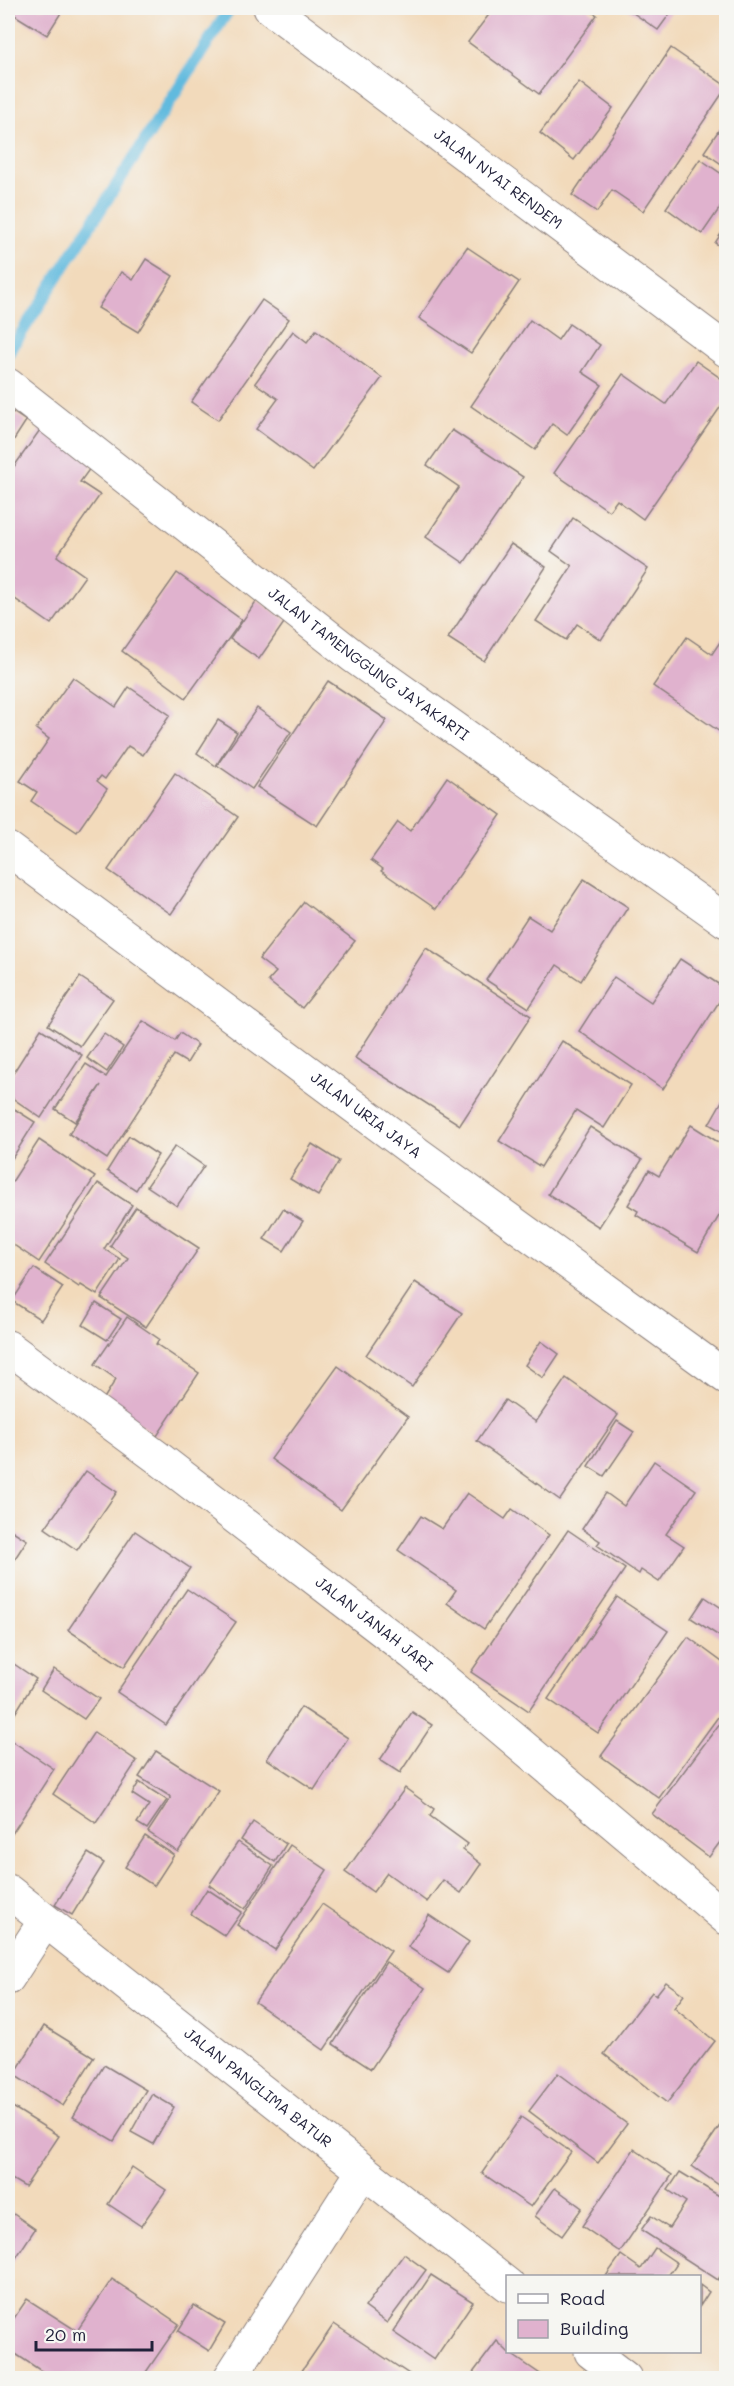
<svg xmlns="http://www.w3.org/2000/svg" width="734" height="2386" viewBox="0 0 734 2386" font-family="Mali,sans-serif">
<rect width="100%" height="100%" fill="#f6f6f2"/>
<filter id="ink" filterUnits="userSpaceOnUse"><feTurbulence type="fractalNoise" baseFrequency=".0167" numOctaves="2"/><feDisplacementMap in="SourceGraphic" scale="12" xChannelSelector="R" yChannelSelector="G"/><feConvolveMatrix kernelMatrix="1 2 1 2 8 2 1 2 1" color-interpolation-filters="sRGB"/></filter>
<filter id="wash" filterUnits="userSpaceOnUse"><feTurbulence type="fractalNoise" baseFrequency=".008" numOctaves="4" result="noise"/><feDisplacementMap in="SourceGraphic" scale="24" xChannelSelector="R" yChannelSelector="G"/><feGaussianBlur stdDeviation="1.35" result="paint"/><feColorMatrix in="noise" values="0 0 0 0 0 0 0 0 0 0 0 0 0 0 0 0 0 1.4 0 .05"/><feComposite in="paint" operator="in"/></filter>
<g filter="url(#wash)">
<rect width="100%" height="100%" fill="#f2dabb"/>
<g fill="none" stroke-linecap="round" stroke-linejoin="round">
<!-- stream -->
<path stroke="#61bade" stroke-width="12" d="M8,354L230,8"/>
</g>
<g id="blocks">
<!-- building -->
<g fill="#e0b2ce">
<path d="M8,8H64L47,35L8,11Z"/>
<path d="M386,8H402L396,14Z"/>
<path d="M494,8H586L597,15L539,94L468,42Z"/>
<path d="M626,8H674L658,30Z"/>
<path d="M671,48L726,86V88L643,211L612,190L597,212L572,195Z"/>
<path d="M579,82L613,108L574,160L540,133Z"/>
<path d="M723,124L726,126V167L704,152Z"/>
<path d="M700,159L726,177V199L702,234L666,208Z"/>
<path d="M726,226V250L715,243Z"/>
<path d="M467,247L519,282L471,353L419,318Z"/>
<path d="M146,259L173,276L138,332L98,308L121,272L133,280Z"/>
<path d="M262,300L289,319L218,420L191,402Z"/>
<path d="M530,320L558,340L569,324L600,345L582,372L602,385L567,435L552,424L535,450L471,406Z"/>
<path d="M316,330L382,378L313,471L256,429L278,399L255,383L293,331L307,342Z"/>
<path d="M696,361L726,382V399L643,519L617,500L609,511L554,473L623,374L666,404Z"/>
<path d="M8,409L26,421L8,449Z"/>
<path d="M42,427L93,464L80,482L100,495L57,556L85,576L51,624L8,594V475Z"/>
<path d="M452,430L523,477L464,563L426,537L459,487L427,465Z"/>
<path d="M573,518L648,569L601,640L577,624L566,640L536,621L572,566L551,551Z"/>
<path d="M511,544L546,567L484,661L448,638Z"/>
<path d="M177,573L242,620L186,698L122,651Z"/>
<path d="M257,600L286,620L259,659L230,639Z"/>
<path d="M726,633V728L723,734L653,686L687,637L712,654Z"/>
<path d="M73,677L116,707L129,687L170,715L143,755L128,746L105,779L101,776L97,781L107,789L77,832L31,801L37,792L20,781L49,739L36,729Z"/>
<path d="M328,681L387,720L317,826L257,787Z"/>
<path d="M257,708L291,732L252,789L217,765Z"/>
<path d="M218,720L237,732L216,766L197,753Z"/>
<path d="M175,773L238,817L171,914L108,870Z"/>
<path d="M447,777L501,815L436,909L381,871L383,869L371,860L398,822L410,831Z"/>
<path d="M584,879L628,907L581,981L557,965L529,1008L486,980L528,916L550,930Z"/>
<path d="M304,902L355,941L302,1008L268,981L276,972L259,959Z"/>
<path d="M426,948L531,1016L460,1125L355,1058Z"/>
<path d="M680,959L726,989V991L663,1089L579,1031L614,977L651,1002Z"/>
<path d="M80,977L113,999L80,1046L48,1025Z"/>
<path d="M143,1021L175,1041L180,1033L198,1045L187,1063L174,1055L107,1159L69,1134L101,1085L75,1122L55,1109L86,1064L106,1077Z"/>
<path d="M41,1029L82,1055L41,1118L8,1095V1081Z"/>
<path d="M104,1034L123,1047L107,1072L87,1058Z"/>
<path d="M562,1041L631,1085L604,1128L576,1110L541,1167L499,1141Z"/>
<path d="M726,1094V1134L709,1124Z"/>
<path d="M8,1105L35,1122L8,1165Z"/>
<path d="M691,1125L726,1147V1204L698,1252L636,1215L638,1211L628,1205L649,1170L659,1176Z"/>
<path d="M590,1127L642,1160L599,1227L548,1194Z"/>
<path d="M129,1136L158,1155L136,1190L107,1171Z"/>
<path d="M39,1140L95,1177L39,1262L8,1241V1188Z"/>
<path d="M312,1144L339,1161L318,1196L290,1179Z"/>
<path d="M175,1146L204,1166L177,1206L147,1186Z"/>
<path d="M98,1183L132,1205L104,1249L120,1259L97,1295L81,1285L79,1287L45,1264Z"/>
<path d="M136,1207L199,1248L146,1327L101,1298L128,1258L110,1246Z"/>
<path d="M283,1209L303,1221L284,1251L264,1239Z"/>
<path d="M34,1268L63,1287L41,1320L12,1301Z"/>
<path d="M415,1282L462,1313L412,1387L366,1355Z"/>
<path d="M96,1303L121,1319L107,1340L83,1325Z"/>
<path d="M127,1317L159,1339L156,1344L199,1373L157,1436L103,1400L116,1379L95,1364Z"/>
<path d="M541,1341L559,1354L543,1378L525,1365Z"/>
<path d="M338,1366L408,1417L341,1510L271,1459Z"/>
<path d="M566,1378L618,1415L560,1500L477,1441L505,1400L536,1422Z"/>
<path d="M617,1421L634,1432L604,1476L588,1466Z"/>
<path d="M654,1461L696,1490L666,1534L684,1546L659,1582L641,1570L639,1574L597,1545L600,1541L582,1529L606,1493L624,1506Z"/>
<path d="M86,1471L117,1492L77,1550L45,1528Z"/>
<path d="M467,1493L505,1519L512,1509L549,1535L484,1629L447,1603L456,1590L398,1550L421,1516L442,1529Z"/>
<path d="M8,1528L27,1540L12,1563L8,1561Z"/>
<path d="M568,1530L625,1569L529,1711L471,1672Z"/>
<path d="M135,1531L190,1568L124,1667L68,1630Z"/>
<path d="M187,1589L236,1622L166,1725L117,1692Z"/>
<path d="M617,1597L668,1631L598,1733L548,1699Z"/>
<path d="M705,1597L726,1611V1632L722,1638L691,1618Z"/>
<path d="M688,1637L726,1665V1706L659,1798L601,1756Z"/>
<path d="M14,1664L36,1679L8,1725V1674Z"/>
<path d="M54,1669L99,1699L84,1719L41,1690Z"/>
<path d="M301,1707L348,1738L314,1790L267,1759Z"/>
<path d="M412,1712L432,1725L400,1773L380,1760Z"/>
<path d="M726,1715V1834L709,1857L652,1814Z"/>
<path d="M94,1732L137,1761L96,1823L53,1794Z"/>
<path d="M12,1741L54,1769L8,1840V1748Z"/>
<path d="M156,1751L219,1791L178,1852L148,1832L171,1797L139,1777Z"/>
<path d="M139,1782L167,1800L147,1829L137,1823L149,1805L132,1794Z"/>
<path d="M405,1788L434,1809L430,1816L468,1844L463,1850L481,1864L461,1893L443,1880L427,1902L387,1873L373,1892L345,1872Z"/>
<path d="M253,1822L286,1844L275,1862L241,1840Z"/>
<path d="M145,1836L174,1855L154,1886L125,1867Z"/>
<path d="M238,1842L273,1866L245,1909L209,1885Z"/>
<path d="M290,1845L327,1870L275,1950L237,1925Z"/>
<path d="M88,1853L104,1863L72,1915L55,1905Z"/>
<path d="M207,1889L242,1912L225,1936L191,1914Z"/>
<path d="M322,1904L391,1951L324,2050L255,2002Z"/>
<path d="M429,1915L469,1942L448,1973L408,1947Z"/>
<path d="M386,1962L425,1988L371,2069L333,2044Z"/>
<path d="M666,1982L684,1995L674,2008L715,2041L667,2103L604,2054L652,1992L656,1995Z"/>
<path d="M44,2026L94,2057L63,2106L14,2075Z"/>
<path d="M104,2065L146,2090L114,2141L73,2117Z"/>
<path d="M558,2073L627,2124L598,2163L529,2111Z"/>
<path d="M152,2094L174,2107L153,2144L131,2132Z"/>
<path d="M11,2106L59,2136L25,2187L8,2177V2111Z"/>
<path d="M521,2117L571,2152L531,2207L482,2173Z"/>
<path d="M726,2117V2190L692,2166Z"/>
<path d="M634,2149L672,2175L620,2252L582,2226Z"/>
<path d="M132,2167L166,2190L141,2226L108,2204Z"/>
<path d="M680,2172L726,2200V2267L718,2280L641,2230L651,2216L669,2228L686,2202L668,2190Z"/>
<path d="M555,2188L582,2208L562,2236L535,2216Z"/>
<path d="M8,2210L35,2229L8,2270Z"/>
<path d="M655,2248L677,2263L668,2276H606L621,2255L641,2269Z"/>
<path d="M404,2254L426,2270L387,2323L365,2307Z"/>
<path d="M431,2275L473,2302L434,2360L393,2332Z"/>
<path d="M112,2279L179,2324L142,2378H52L8,2349V2327L27,2299L77,2331Z"/>
<path d="M700,2285L709,2292L700,2306Z"/>
<path d="M194,2305L225,2324L209,2351L178,2331Z"/>
<path d="M334,2324L415,2378H297Z"/>
<path d="M497,2341L508,2352L546,2378H469Z"/>
</g>
</g>
</g>
<g filter="url(#ink)">
<use href="#blocks" fill-opacity="0" stroke="#8a7e7b" stroke-width="1.5"/>
<g fill="none" stroke-linecap="round" stroke-linejoin="round">
<!-- minor casing -->
<g stroke="#8a7e7b" stroke-width="35">
<g id="minor">
<path id="s1" d="M270,8L726,350"/>
<path id="s2" d="M8,385L353,656L726,921"/>
<path id="s3" d="M8,849L418,1154L726,1377"/>
<path id="s4" d="M8,1347L157,1457L412,1653L726,1918"/>
<path id="s5" d="M8,1891L508,2285"/>
<path d="M8,1978L45,1921"/>
<path d="M591,2352L625,2378"/>
<path d="M230,2378L363,2171"/>
</g>
</g>
<!-- minor -->
<use href="#minor" stroke="#fff" stroke-width="33"/>
</g>
</g>
<g text-anchor="middle" stroke-width="6" stroke-linejoin="round" paint-order="stroke">
<!-- street labels -->
<g font-size="15" fill="#22223b" stroke="#f6f6f2">
<text dy="5" stroke="none"><textPath href="#s1" startOffset="285">JALAN NYAI RENDEM</textPath></text>
<text dy="5" stroke="none"><textPath href="#s2" startOffset="456">JALAN TAMENGGUNG JAYAKARTI</textPath></text>
<text dy="5" stroke="none"><textPath href="#s3" startOffset="446">JALAN URIA JAYA</textPath></text>
<text dy="5" stroke="none"><textPath href="#s4" startOffset="459">JALAN JANAH JARI</textPath></text>
<text dy="5" stroke="none"><textPath href="#s5" startOffset="318">JALAN PANGLIMA BATUR</textPath></text>
</g>
</g>
<!-- margin -->
<rect width="734" height="2386" fill="none" stroke="#f6f6f2" stroke-width="30"/>
<!-- legend -->
<rect x="506" y="2275" width="195" height="78" fill="#f6f6f2" stroke="#a1a1a9" stroke-width="1.5"/>
<rect x="518" y="2294" width="30" height="9" fill="#ffffff" stroke="#a1a1a9" stroke-width="1.5"/>
<text x="560" y="2305" font-size="18" fill="#22223b">Road</text>
<rect x="518" y="2320" width="30" height="18" fill="#e0b2ce" stroke="#a1a1a9" stroke-width="1.5"/>
<text x="560" y="2335" font-size="18" fill="#22223b">Building</text>
<!-- scale -->
<path d="M36 2341v9h116v-9" fill="none" stroke="#22223b" stroke-width="3"/>
<text x="45" y="2341" font-size="18" fill="#22223b" stroke="#f6f6f2" stroke-width="4.5" paint-order="stroke">20 m</text>
</svg>
